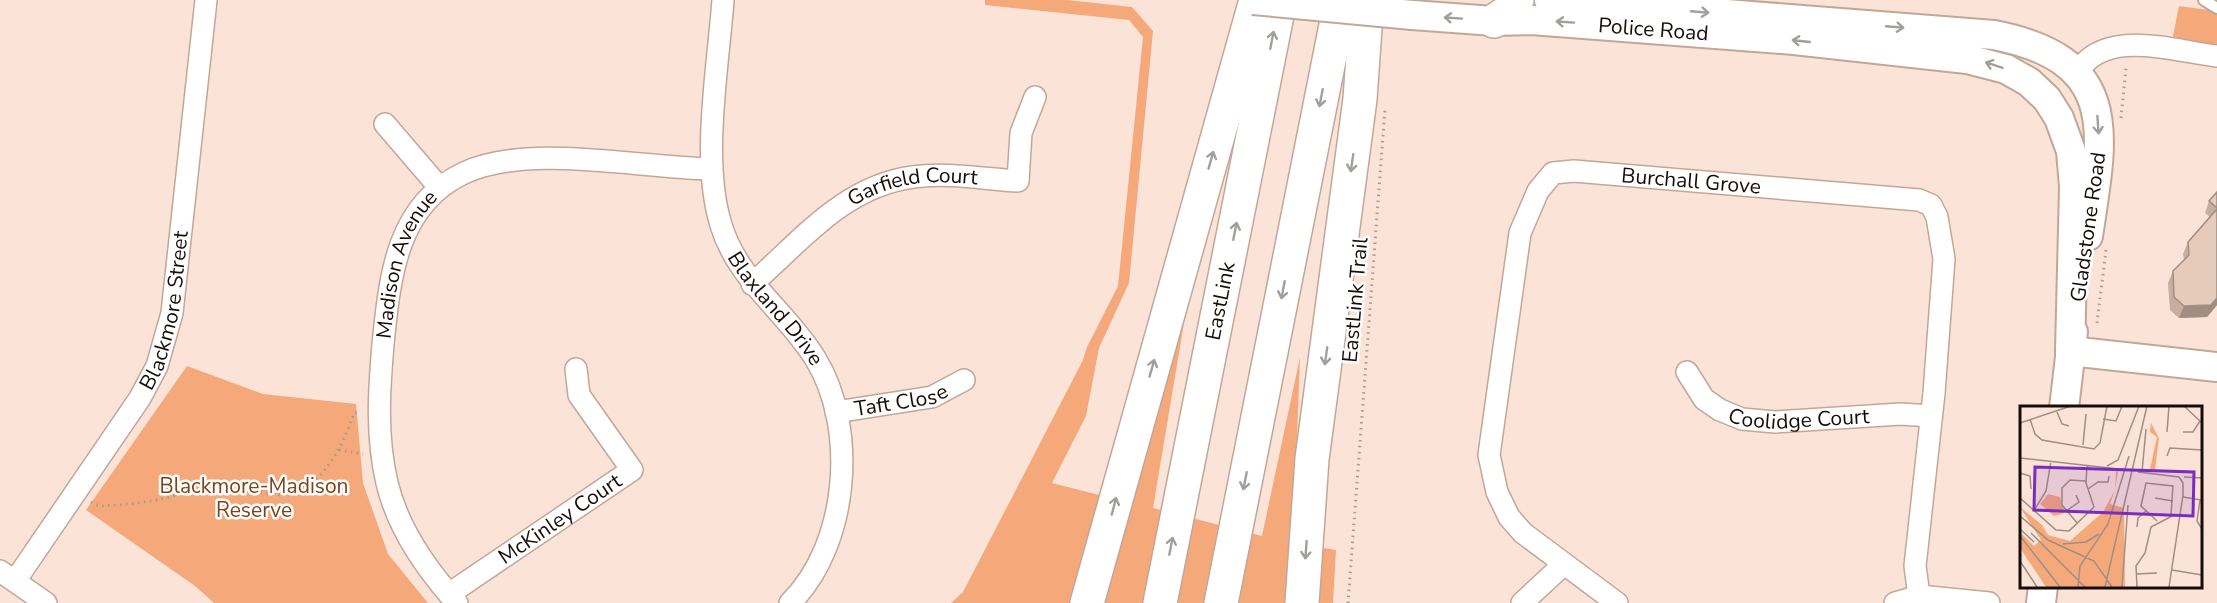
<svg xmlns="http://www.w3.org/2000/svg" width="2217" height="603" viewBox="0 0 2217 603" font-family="'Nunito Sans',sans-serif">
<rect width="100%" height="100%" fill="#fbe4d7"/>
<!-- green -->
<g fill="#f5a97a">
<path d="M985,0H1067L1132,7L1153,31L1129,283L1099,348L1086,416L1052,483L1127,502L1184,323L1153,508L1262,536L1300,357L1293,543L1336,550L1333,603H951L963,592L1083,360L1087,347L1118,286L1143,37L1129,20L985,5Z"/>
<path d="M2179,6L2217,11V46L2172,41Z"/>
<path d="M187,366L263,394L356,404L363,483L388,554L428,603H214L195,586L86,510Z"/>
</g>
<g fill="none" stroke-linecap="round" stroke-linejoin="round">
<!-- lane casing -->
<g stroke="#c2a798" stroke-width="14">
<path id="lane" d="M2204,0L2217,8"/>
</g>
<!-- street casing -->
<g stroke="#c2a798" stroke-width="24">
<g id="street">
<path id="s1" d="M723,0C718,68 701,161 721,225C738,281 786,311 815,358C858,427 849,545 790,603"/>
<path d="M2077,73C2104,27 2173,51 2217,56"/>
<path d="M385,124L439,187"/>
<path id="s2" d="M752,284C801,241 844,186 913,177C947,172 984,179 1018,181L1021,133L1035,97"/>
<path id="s3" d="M1687,372L1704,399L1720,410L1742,419L1775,422L1901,414L1931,416"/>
<path id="s4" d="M836,412L932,397L964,380"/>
<path d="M0,571L46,603"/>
<path id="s5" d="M15,581L140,398L157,366L172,313L206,0"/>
<path id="s6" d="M449,594L632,470L579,395L576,369"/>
<path id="s7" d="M457,603C426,569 398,529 387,483C376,436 379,391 383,344C390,277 396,205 464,173C529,143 638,168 711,169"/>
<path d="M1522,603L1564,564"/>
<path id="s8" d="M1617,603L1523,533L1509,517L1497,492L1489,455L1520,233L1538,191L1553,173L1574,171L1919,200L1931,205L1937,217L1944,259L1934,393L1915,566L1919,596"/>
<path d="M1895,603L1919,596L1989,603"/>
</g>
</g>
<!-- secondary casing -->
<g stroke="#c2a798" stroke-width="32">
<g id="secondary">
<path d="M1549,0L1994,35C2121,60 2104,132 2088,236"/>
<path id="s9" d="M1412,15L1494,21L1531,20L1794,40L1967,59L2006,69L2029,82L2047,99L2059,118L2071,151L2074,187L2070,351"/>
<path d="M2070,351L2217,367"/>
<path d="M2064,408L2073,332"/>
<path d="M2041,603L2043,586"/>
</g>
</g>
<!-- highway casing -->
<g stroke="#c2a798" stroke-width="36">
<g id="highway">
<path d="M1573,0L1579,2"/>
<path d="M1494,21L1509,11L1517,0"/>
<path d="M1087,603L1256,0"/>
<path id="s10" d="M1160,603L1280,0"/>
<path d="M1221,603L1341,0"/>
<path d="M1302,603L1312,459L1360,99L1367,0"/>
</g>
</g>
<!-- path -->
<g stroke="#ac9a8f" stroke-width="3" stroke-dasharray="1.5 4.5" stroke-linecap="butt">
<path d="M2121,118L2126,68"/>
<path d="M2097,323L2106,250"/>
<path d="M339,450L363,454"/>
<path d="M91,502L99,506C126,505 154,502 181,494C192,491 203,485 216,484C234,482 251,491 269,494C316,502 342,449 354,413L360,412"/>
<path d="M1348,603L1385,109"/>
</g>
<!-- lane -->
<use href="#lane" stroke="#fff" stroke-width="10"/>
<!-- street -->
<use href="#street" stroke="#fff" stroke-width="21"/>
<!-- secondary -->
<use href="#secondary" stroke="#fff" stroke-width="28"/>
<!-- highway -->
<use href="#highway" stroke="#fff" stroke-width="33"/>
<!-- secondary-bridge casing -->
<g stroke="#c2a798" stroke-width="32" stroke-linecap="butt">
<path id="secondary-bridge" d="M1253,0L1412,15"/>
</g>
<!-- secondary-bridge -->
<use href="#secondary-bridge" stroke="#fff" stroke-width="28"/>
</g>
<!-- wall -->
<path fill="#c6aea0" d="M2217,192V305L2207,317L2179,318L2170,310L2168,283L2173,271L2184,260L2183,254L2188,242L2210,217L2205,213L2209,201Z"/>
<!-- shaded-wall -->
<path fill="#a18d82" d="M2217,298V305L2207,317L2179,318L2184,306Z"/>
<!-- building -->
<g fill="#e6caba" stroke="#a18d82" stroke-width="1.5">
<path d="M2217,192V208L2209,201Z"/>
<path d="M2217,209V298L2211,305L2184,306L2174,297L2173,271L2189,255L2188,242Z"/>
</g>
<!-- one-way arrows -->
<defs><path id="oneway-shaft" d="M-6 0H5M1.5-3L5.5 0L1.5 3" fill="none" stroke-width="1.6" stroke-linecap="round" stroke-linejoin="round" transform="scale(1.5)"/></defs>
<g stroke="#a29e9c">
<use href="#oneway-shaft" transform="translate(1700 12) rotate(5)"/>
<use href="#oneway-shaft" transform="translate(1453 18) rotate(-176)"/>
<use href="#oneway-shaft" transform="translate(1565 22) rotate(-176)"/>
<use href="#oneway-shaft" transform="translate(1895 27) rotate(5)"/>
<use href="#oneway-shaft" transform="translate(1272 40) rotate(-79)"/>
<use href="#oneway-shaft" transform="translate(1801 41) rotate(-174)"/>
<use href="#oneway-shaft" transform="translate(1994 65) rotate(-162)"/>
<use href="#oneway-shaft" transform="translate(1321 98) rotate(101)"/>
<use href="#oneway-shaft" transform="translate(2098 125) rotate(86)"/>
<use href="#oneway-shaft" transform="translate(1211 160) rotate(-74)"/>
<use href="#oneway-shaft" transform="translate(1352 163) rotate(98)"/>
<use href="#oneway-shaft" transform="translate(1235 231) rotate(-79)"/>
<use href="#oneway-shaft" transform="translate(1283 290) rotate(101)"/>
<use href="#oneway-shaft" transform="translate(1326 356) rotate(98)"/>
<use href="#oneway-shaft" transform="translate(1152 368) rotate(-74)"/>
<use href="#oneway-shaft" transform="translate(1245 481) rotate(101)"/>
<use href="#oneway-shaft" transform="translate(1114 506) rotate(-75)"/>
<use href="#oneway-shaft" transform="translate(1171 546) rotate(-79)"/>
<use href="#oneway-shaft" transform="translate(1306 550) rotate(94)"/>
</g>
<g text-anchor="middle" stroke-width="5" stroke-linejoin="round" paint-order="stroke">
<!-- street labels -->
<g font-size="21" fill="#170d08" stroke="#fff">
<text dy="7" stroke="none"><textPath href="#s9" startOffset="242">Police Road</textPath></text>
<text dy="7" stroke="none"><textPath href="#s8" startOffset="636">Burchall Grove</textPath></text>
<text dy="7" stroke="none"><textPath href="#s2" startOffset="195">Garfield Court</textPath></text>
<text transform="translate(2088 227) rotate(-82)" y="7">Gladstone Road</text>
<text dy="7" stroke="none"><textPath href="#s7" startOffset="364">Madison Avenue</textPath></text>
<text transform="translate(1355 300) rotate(-85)" y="7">EastLink Trail</text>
<text dy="7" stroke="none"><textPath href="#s10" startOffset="308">EastLink</textPath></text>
<text dy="7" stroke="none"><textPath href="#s1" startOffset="327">Blaxland Drive</textPath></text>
<text dy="7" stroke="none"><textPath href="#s5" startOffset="314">Blackmore Street</textPath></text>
<text dy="7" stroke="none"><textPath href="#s4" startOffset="66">Taft Close</textPath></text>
<text dy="7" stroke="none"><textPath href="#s3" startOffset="132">Coolidge Court</textPath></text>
<text dy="7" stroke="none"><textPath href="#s6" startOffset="134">McKinley Court</textPath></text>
</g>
<!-- park labels -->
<g font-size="21" fill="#7d431b" stroke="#fff">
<text x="254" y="493">Blackmore-Madison<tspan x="254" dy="24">Reserve</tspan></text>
</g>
</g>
<!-- overview -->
<g transform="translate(2020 406)">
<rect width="182" height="182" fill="#fbe4d7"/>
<path d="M131,17L139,32L135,64L130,63L137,31L130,26ZM96,65L98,66L95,84L90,98L104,102L105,181H26L0,142V126L14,140L21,134L0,101L22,119L28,129L50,135L83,106L95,84ZM28,88L40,91L45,107L34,110L20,98Z" fill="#f5a97a"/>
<path fill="none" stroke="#a08e84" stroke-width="1.5" d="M164,0L182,17M37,6L42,18L49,20M10,13L15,28L22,34L74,43L80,37L87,0M83,13L96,15L102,0M0,17L51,0M147,26L149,0M163,26H173L180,15M63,39L66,8M147,50L150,42L182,44M0,52L107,64M87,60L98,54L119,0M118,66L159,71L163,77V91M122,66L126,23M0,67L10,70L11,83M164,71L182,72M68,83L78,76H88L89,70M163,91L181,94M0,92L36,124L49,125L74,101L66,77L67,59M135,92L153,95M180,94L177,115L182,123M15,103L26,85L31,55M46,105L59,96L56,89M0,110L28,134L74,155L92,181M137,115L121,100L126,77L153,80L151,108M58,118L42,99V82L50,74L66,75M117,121L118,112L126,105M0,123L14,136M11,127L65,181M0,130L40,181M43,138L66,136L79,128M0,155L17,181M152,164L182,169M116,168L137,167M58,181L60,160L88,118L109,50M85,181L127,0M102,181L108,99M117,181L116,160L125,147L131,121L154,109M149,181L163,89"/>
<path fill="#7b2cbf" fill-opacity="0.15" stroke="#7b2cbf" stroke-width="3" d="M15,61L174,66L173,110L14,104Z"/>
<rect width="182" height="182" fill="none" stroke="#170d08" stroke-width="3"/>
</g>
</svg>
